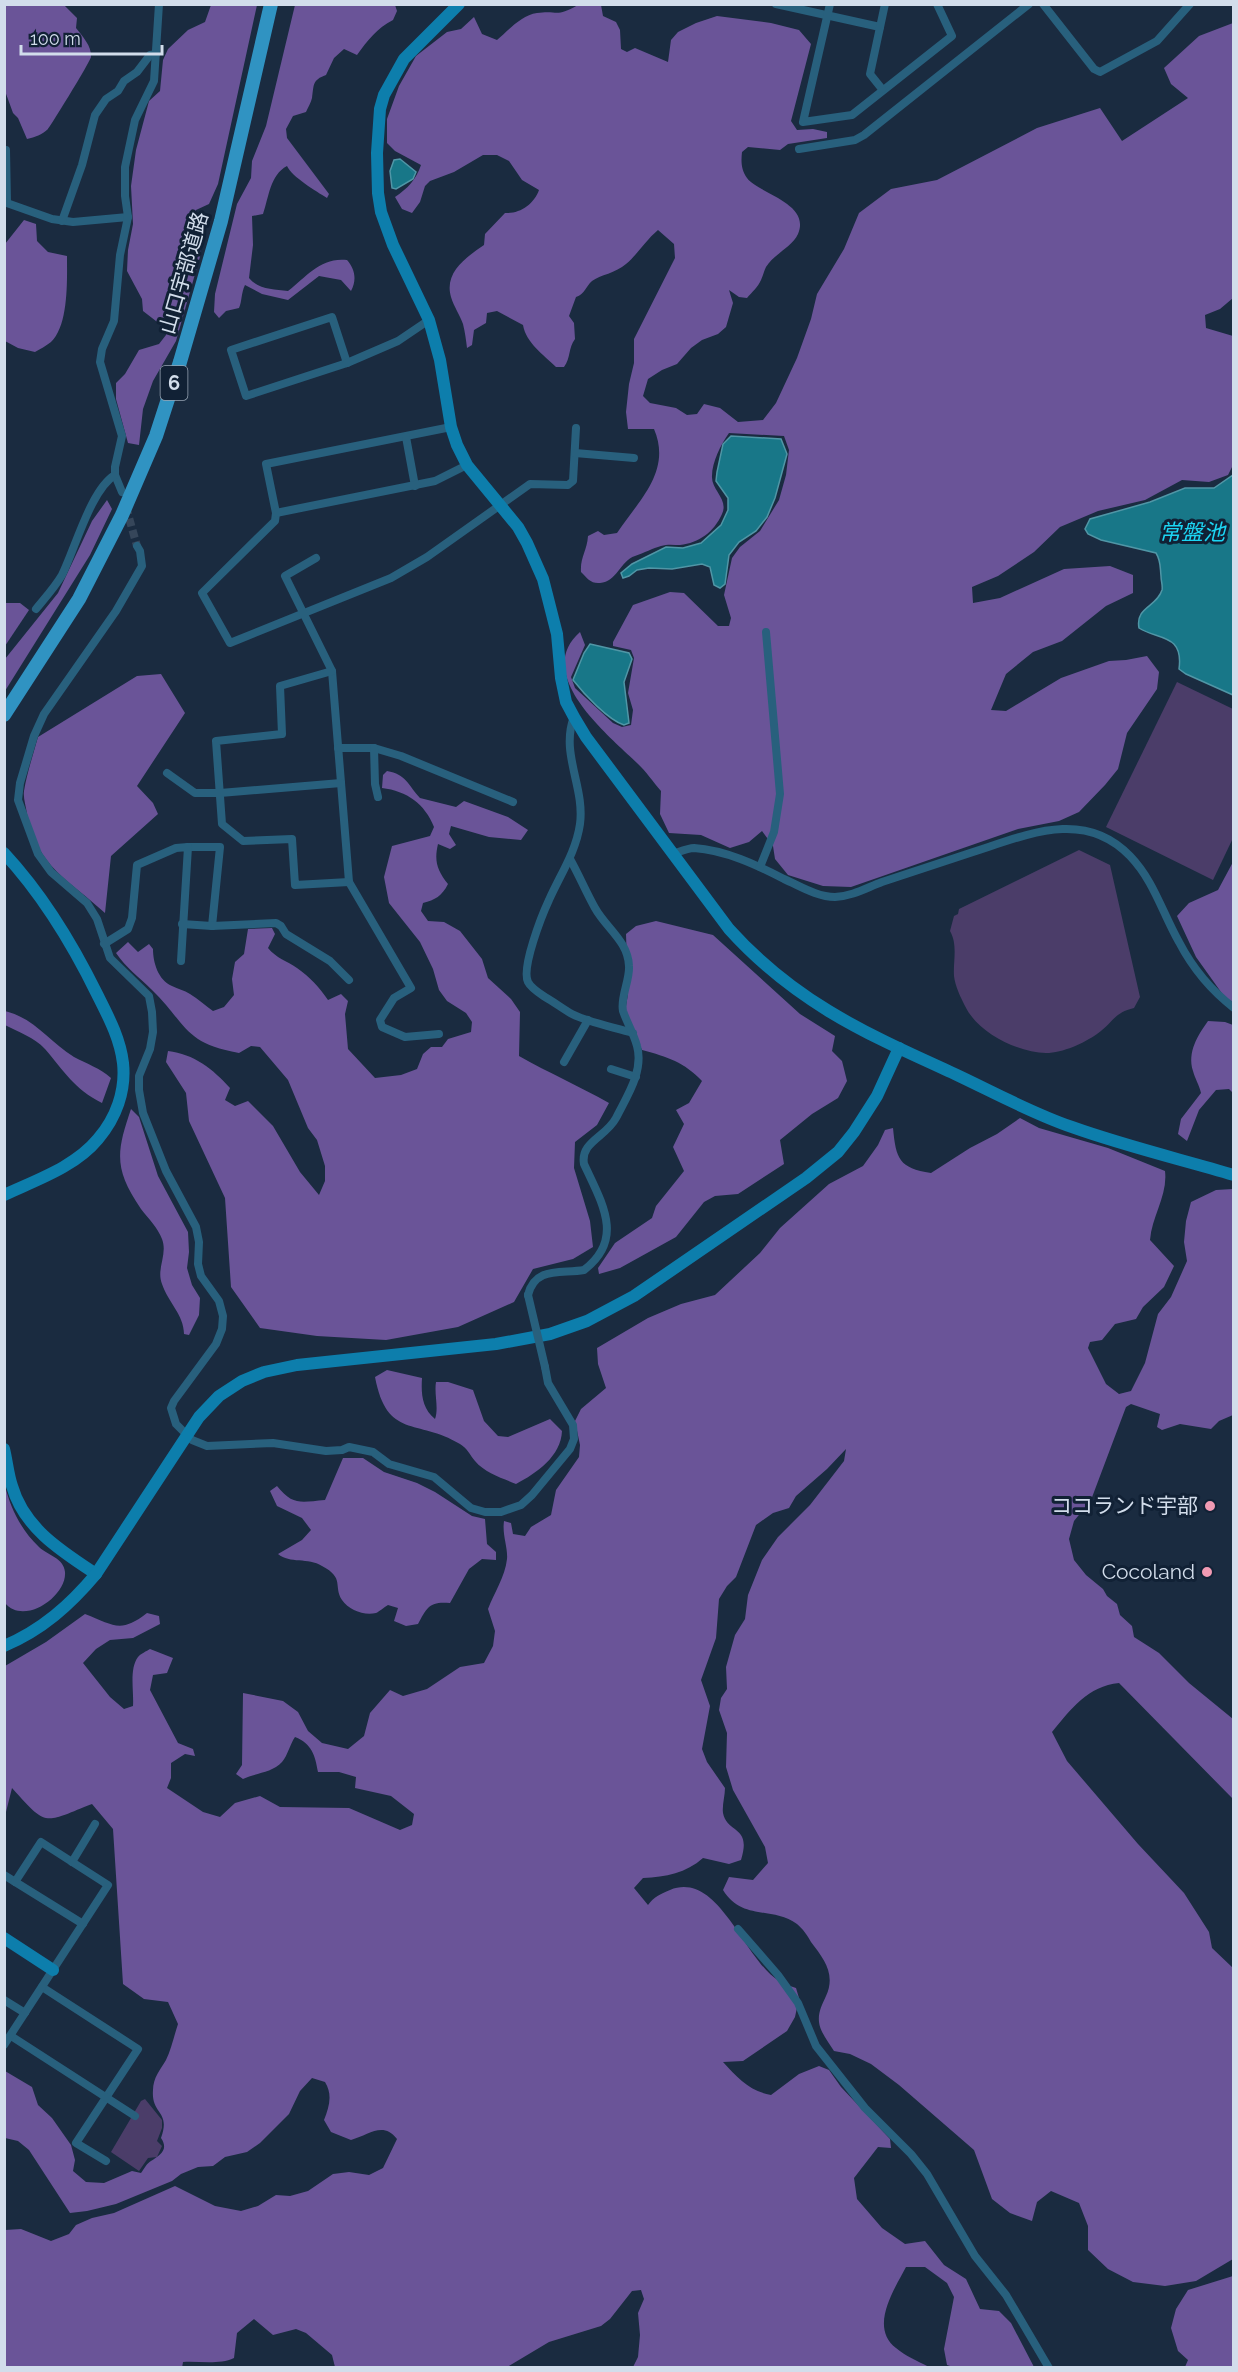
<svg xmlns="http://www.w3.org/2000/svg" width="1238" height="2372" viewBox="0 0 1238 2372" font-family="Raleway,'Noto Sans JP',sans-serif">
<rect width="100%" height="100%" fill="#1a2b40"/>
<!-- green -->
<g fill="#4b3d69">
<path d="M1177,682L1233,709V838L1213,880L1106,827Z"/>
<path d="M1079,850L1110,865L1140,997L1134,1008C1113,1013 1113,1023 1097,1034C1084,1043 1063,1053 1046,1053C1017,1052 978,1033 965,1006C961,998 955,986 954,976C953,961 958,945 950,931L954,916L958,914L959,909Z"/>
<path d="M145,2099L162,2120V2128L157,2141L162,2146L157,2157L148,2158L139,2171L111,2152L141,2101Z"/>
</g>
<!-- forest -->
<g fill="#6a5498">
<path d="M4,5H64L77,18L76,28C82,36 92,46 91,57C90,62 52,124 48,129C42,135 35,137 27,139L18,118L13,113L5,91Z"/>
<path d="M211,5H257L218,184L209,204L196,210L193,222L201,253L176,341L153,381L143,409L139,445L128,443L116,399V383L125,374L139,350L159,344L166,335L165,328L143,311L142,299L127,271L128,250L133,224L131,186L136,150L149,101L160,91L163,60L168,49L188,30L205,22Z"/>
<path d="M295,5H395L397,11L393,20C377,28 368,40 357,55L344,49L334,58L326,75C312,80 314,85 312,98C311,103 308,107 306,112L293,116L286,129L287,138L329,194L327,198C316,191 292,177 287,166C270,175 269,197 263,214L252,216L253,245L249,278C259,290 273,289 288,291C307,276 321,257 347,260C355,269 357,280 351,291L341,280L319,276L288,300L262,294L245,285C241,293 242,302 239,308L226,311L219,318L214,312L215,294L237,204L251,178L252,161L266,126Z"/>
<path d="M578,5H601L603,16L616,22L620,30L621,49L627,52L635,48L668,62L671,40L678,32L696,23L717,16L771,23L799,30L811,44L791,121L797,130L813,129L827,132V138L788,144L780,150L748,147L742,152C741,161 741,170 747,178C759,194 811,203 798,234C792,247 774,254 766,267C764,271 763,276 761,280C758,287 752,292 747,298L739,297L729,290L733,303L726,327L718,334L702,340L691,348L677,364L662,370L648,379L643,396L650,403L676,408L687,415L697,414L704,404L720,408L738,422L763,420L776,403L797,358L811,319L817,294L844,249L859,213L891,189L937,180L1037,128L1100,108L1122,141L1188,98L1171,84L1164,68L1199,36L1233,23V298L1220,309L1205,315L1206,328L1233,336L1234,463L1228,475L1209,482L1182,480L1145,500L1098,511L1060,527L1034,552L998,576L972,587L973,603L1000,598L1064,569L1110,566L1133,575V593L1106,606L1062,641L1033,652L1006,674L991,710L1006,711L1061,678L1109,661L1126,660L1147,656L1159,672L1157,689L1127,733L1118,769L1105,785L1079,812L1059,821L1018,829L851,887L823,886L788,875L775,859L773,846L762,831L749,842L730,848L701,835L669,833L660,814L661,791C653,782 646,771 637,763C608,735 532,674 580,632L585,645L571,677L575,688L613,723L622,727L631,725L633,710L628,693L634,658L631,650L613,646V642L633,605L670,592L684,593L718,626H729L731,618L724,595L732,558L740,547L760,531L779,500L786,475L789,450L784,436L729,433C721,444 712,462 712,476C711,490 729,499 722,514C714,532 699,543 680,545C674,545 667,544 661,546C653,548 644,553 635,556C620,561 617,582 600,583C591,584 587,578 581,572C580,557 587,551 588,536L598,531L604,535L617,533C639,500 672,471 654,429H628L626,412L629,384L634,363V339L675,258L674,244L658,230C645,241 638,254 626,264C616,273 600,275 592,281C586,286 585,294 576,297L569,316L574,323L575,339C568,348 571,358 564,367H556C544,355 526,343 523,325L497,311L487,313L486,323L474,330L472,345L467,348C466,340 465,332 463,324C460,315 454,307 451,297C444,273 465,258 484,245L485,234L505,213C520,214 534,204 539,190L522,180L509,161L497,155H483L454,172L430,181L425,186L420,202L412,213L402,209L395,197C408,188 416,180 421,165L395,151L387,143V119L399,86L416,56L447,32L461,29L474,17L482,34L497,40C508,31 521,15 537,13C559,10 555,18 578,5Z"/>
<path d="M24,220L36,224L37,241L48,252L67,256C67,279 69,325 51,342C46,346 40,349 35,352L18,348L5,341V244Z"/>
<path d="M107,500L112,509L90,555L5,691V659L58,593L92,521Z"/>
<path d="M5,603H20L29,610L5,646Z"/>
<path d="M161,674L185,713L137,786L153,803L158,814L111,856L105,913C68,879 38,868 27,814C26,806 23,798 24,791C27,773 33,755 38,737L137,676Z"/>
<path d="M387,771C406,774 408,785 420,798L456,807L464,801L508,817L528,830L521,840L489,837L451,826L449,834L456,845L450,849L438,844C434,861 437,870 448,884C442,896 435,900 423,903L421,911L428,921L444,922L460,931L482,959L488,978L511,999L520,1012L519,1056C549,1073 579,1086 609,1103L597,1125L575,1142L574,1168L590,1221L593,1247L573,1259L533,1269L514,1302L458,1327L386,1340L317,1336L260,1328L231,1287L225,1198L189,1121L186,1093L166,1062L168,1051C194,1054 213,1069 230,1088L225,1100L235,1106L248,1101L273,1126L300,1172L319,1195L325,1181V1166L317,1140L308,1128L288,1080L260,1047L251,1046L239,1053C183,1043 187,1024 152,990C139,977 126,968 116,953L128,942L138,952L149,944L153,949C153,962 158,980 172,986C178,989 184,990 190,994C198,999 206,1006 213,1011L224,1007L234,995L232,979L235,962L244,954L248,929L272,928L275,934L268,948C276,958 287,961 297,968C310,977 319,987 328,1000L341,994L348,1001L345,1014L348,1049L375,1078L401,1075L417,1069L423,1054L431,1047H442L448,1039L471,1032L472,1022L466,1013L447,1001L439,990L433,969L420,942L389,903L384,877L392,846L430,836L434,827C425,804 407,791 382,788L383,775Z"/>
<path d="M1233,862V1002L1226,999L1196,957L1177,916L1189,903L1218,890Z"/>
<path d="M656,921L713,935L800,1014L835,1036L832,1051L842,1061L847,1081L838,1098L812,1114L780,1140L784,1164L738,1194L715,1196L704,1202L676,1237L620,1268L599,1274L598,1268L615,1243L652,1218L656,1206L684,1171L673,1147L684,1124L676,1110L689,1103L702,1081C684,1062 668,1057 642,1050L625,1012L628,994L626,934L636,926Z"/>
<path d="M5,1011C36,1019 48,1041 74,1057C87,1064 100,1068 111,1078L102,1103C74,1089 64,1071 45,1049C34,1037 18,1032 5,1025Z"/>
<path d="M1208,1021L1225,1022L1233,1025V1093L1229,1089L1216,1090L1199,1110L1187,1141L1178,1134L1181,1119L1201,1093C1199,1084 1195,1079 1193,1071C1187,1052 1198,1035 1208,1021Z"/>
<path d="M131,1109L139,1117L158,1176L188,1232L189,1252L187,1268L192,1285L200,1298L199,1315L189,1335L184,1334C184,1315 168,1302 162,1284C156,1268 168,1255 162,1239C158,1228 148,1218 141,1209C114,1169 116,1153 131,1109Z"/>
<path d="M1020,1118L1039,1128L1108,1148L1165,1171C1168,1195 1152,1216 1150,1240L1174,1266L1164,1287L1143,1307L1136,1319L1115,1324L1102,1340L1090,1342L1088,1348L1106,1384L1119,1394L1131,1391L1145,1363L1158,1314L1171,1297L1187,1261L1184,1242L1186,1221L1191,1202L1216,1190L1233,1189V1415L1219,1421L1211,1429L1180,1424L1162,1430L1157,1427L1160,1414L1131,1404L1126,1407L1091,1500L1074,1521L1069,1539L1074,1560L1086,1575L1103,1589L1107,1596L1117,1604L1120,1615L1132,1626L1134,1637L1159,1653L1189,1683L1233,1719V1799L1119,1683C1088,1686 1071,1709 1052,1732L1067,1761L1138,1844L1184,1893L1209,1932L1212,1948L1233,1968V2259L1196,2281L1165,2286L1133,2282L1108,2269L1088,2250V2226L1079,2203L1051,2191L1037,2202L1032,2221L1010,2213L992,2199L974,2150L899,2085L871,2064L850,2054L834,2051C829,2043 820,2032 819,2022C818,2012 822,2005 826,1996C836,1974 824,1959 811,1942C808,1936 802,1928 797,1924C772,1906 742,1921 723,1890L729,1877L753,1880L768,1863L765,1847L733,1790L726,1767L727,1733L719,1710L721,1698L727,1689L726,1667L735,1635L745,1619L748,1595L762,1560L778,1537L810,1505L844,1461L846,1449L827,1469L796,1496L789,1508L773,1513L756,1525L736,1577L727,1586L719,1599L716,1638L701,1680L710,1706L702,1749L707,1762L725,1788C725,1796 722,1805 723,1813C727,1834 752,1825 741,1860L729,1864L703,1858C686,1873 666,1877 643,1878L634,1888L648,1905C654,1897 660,1894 670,1890C719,1870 744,1960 779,1981C784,1984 790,1986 796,1988L799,1998L795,2017L787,2031L743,2061L723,2062C738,2078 749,2091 771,2095L799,2074L819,2066L829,2070L841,2087L890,2139L891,2148L878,2147L854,2178L857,2199L882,2228L905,2244L925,2241L944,2265L966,2279L980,2309L999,2311L1011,2323L1034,2367L956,2368L947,2365L944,2349L954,2297L947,2283L925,2267H906C894,2290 869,2327 896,2348C905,2356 918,2361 929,2367H633L638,2357L640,2335L638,2313L644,2299L641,2290L632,2291L610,2319L601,2326L549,2342L507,2367H335L332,2355L306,2333L296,2329L273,2335L254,2319L237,2333L234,2358C219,2365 200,2361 183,2362L182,2368L5,2367V2230L21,2229L51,2241L69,2234L76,2225L92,2218L114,2213L175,2186L215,2206L241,2211L258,2206L276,2195L290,2196L308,2191L333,2174L349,2172L369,2175L383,2168L397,2139C383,2121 369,2135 351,2140L331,2132L324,2120C329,2107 333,2095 325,2082L312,2078L300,2091L289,2114L260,2143L247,2152L225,2157L213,2166L198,2167L181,2174L172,2181L116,2204L87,2211L70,2213L29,2150L18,2141L5,2138V2071L32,2087L38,2105L52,2118L71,2145L75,2160L73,2171L86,2182L104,2183L132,2171L141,2173C144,2169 147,2163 151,2161C160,2155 169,2150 161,2138C171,2110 151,2115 153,2090C153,2078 160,2070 166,2060C171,2050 174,2036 178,2024L168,2002L144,1999L123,1984L113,1829L92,1804C43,1823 48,1828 12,1788L5,1816V1666L46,1642L85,1614C114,1625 120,1634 147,1613L159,1616L160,1624L133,1638L110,1640L96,1649L83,1663L110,1697L124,1709L133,1706C134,1691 129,1669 138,1657C140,1654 147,1651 150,1649L173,1658L167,1673L153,1675L150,1690L178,1743L193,1749L195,1756L185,1754L171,1763V1778L167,1788L203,1812L220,1817L235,1803L260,1796L280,1807L349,1808L400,1830L412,1825L414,1814L391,1796L355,1788L356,1777L339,1772H318C315,1755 312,1744 295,1737C290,1744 288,1755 282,1762C272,1773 255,1773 243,1779L236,1774L242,1765L243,1693L283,1701L298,1712L308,1731L322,1743L348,1749L364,1736L370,1713L390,1690L403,1696L427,1689L460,1667L484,1663L493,1646L495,1631L488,1609C494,1593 505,1577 507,1559C508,1547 502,1535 504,1521L511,1523L513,1534L525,1536L531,1527L551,1515L556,1490L579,1457L580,1445L575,1421L581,1409L606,1388L598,1364L597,1348L648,1318L681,1304L715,1295L760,1253L780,1228L829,1184L863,1166L878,1145L885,1130L893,1128C896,1159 899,1168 931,1173L970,1148L997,1134Z"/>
<path d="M387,1370L422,1378C421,1394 422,1408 435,1419C439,1408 434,1394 436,1382H448L473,1390L484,1421L498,1436L508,1437L550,1419L562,1431C561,1456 537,1473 516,1484C502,1478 485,1473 475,1461C470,1455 467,1448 460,1444C417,1418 387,1440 375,1377Z"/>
<path d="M343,1458H363L384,1472L417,1483L435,1492L472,1516L485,1519L487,1544L496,1552V1560L482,1559L469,1569L450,1603C430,1601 427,1607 418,1624L406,1626L394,1621L398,1608L388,1605C384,1607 379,1612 376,1613C364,1616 349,1610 342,1600C333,1586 345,1578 322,1566C308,1557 290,1564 278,1554L302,1540L311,1530L302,1518L277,1506L270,1491L277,1486C293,1506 301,1502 325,1500Z"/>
<path d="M5,1486C11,1509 21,1530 39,1547C47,1555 64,1558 65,1572C67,1596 24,1626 5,1603Z"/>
<path d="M1233,2276V2367H1185L1188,2360L1178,2351L1171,2328L1176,2309L1188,2290Z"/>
</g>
<!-- water -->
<g fill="#187788" stroke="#5096a6" stroke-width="1.5">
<path d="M400,159L416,172L413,179L396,189L392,188L390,171L394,160Z"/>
<path d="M731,436L781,439L787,454L775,498L767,517L756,531L739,542L729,555L725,584L720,588L714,585L710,567L702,564L672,569L649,568L637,570L629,576L623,578L621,573L632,564L666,547L683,548L701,543L721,525L728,510V498L716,481L717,472L723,444Z"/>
<path d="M1233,475V695L1186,674L1179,669C1184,633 1157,640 1139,628C1135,607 1157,607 1162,590C1163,586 1161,581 1161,576C1160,567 1161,561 1156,553L1101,540L1088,534L1085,529L1090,519L1150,502L1185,488H1214Z"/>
<path d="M590,644L629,653L632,659L624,682L629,723L624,725C608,720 584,694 573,680L584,653Z"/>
</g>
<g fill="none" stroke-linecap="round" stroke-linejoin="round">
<!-- street-tunnel -->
<path stroke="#36465a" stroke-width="8" stroke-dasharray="8 4" stroke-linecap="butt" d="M126,507L137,546"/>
<!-- street -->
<g stroke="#28607d" stroke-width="8">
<path d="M776,4L880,27"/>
<path d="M830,4L803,122L852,115L952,36L937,4"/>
<path d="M1043,4L1094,69L1100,72L1157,41L1190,4"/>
<path d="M882,89L870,74L885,4"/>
<path d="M799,149L855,140L864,135L1029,4"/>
<path d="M6,150L7,203"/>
<path d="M4,202L52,219L73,222L128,217"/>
<path d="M62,221L82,165L95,115L106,99L118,91L124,81L137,72L150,55L156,54"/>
<path d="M332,317L347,363L246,396L231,350Z"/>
<path d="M347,363L398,341L429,320"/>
<path d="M451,427L266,464L276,513L275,521L202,593L230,643L391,578L427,557L530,484L568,485L573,481L576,428"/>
<path d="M406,437L415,486"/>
<path d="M575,453L634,458"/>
<path d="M122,492L115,475V467L122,436L100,362L102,349L114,321L120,255L128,217L125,196V167L135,120L154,81L159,4"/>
<path d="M276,513L435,481L467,465"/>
<path d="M137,546L140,551L142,566L116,611L44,714L34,736L20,783L18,800L38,854L51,872L87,903L97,919L110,958L149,996L152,1012L153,1032L150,1049L139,1076V1090L143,1113L166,1171L196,1227L199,1242L198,1264L201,1276L219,1301L223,1316L222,1329L216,1344L174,1401L171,1408L176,1424L192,1440L207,1446L273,1443L326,1451L342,1450L349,1447L373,1452L389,1464L434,1477L471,1508L485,1512H501L521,1505L532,1495L570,1449L574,1439L573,1425L548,1383L545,1367"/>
<path d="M316,558L285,576L332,671L349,882L411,988L394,998L380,1020L382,1027L405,1037L439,1034"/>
<path d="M36,609C45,598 55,587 62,575C75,549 91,489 115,475"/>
<path d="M332,671L280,686L282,734L216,741L222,824L243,841L292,839L295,885L349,882"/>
<path d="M574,717C560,753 585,787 580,824C576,852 560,875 549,900C542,915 521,968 528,982C531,988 539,993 545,997C554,1002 563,1009 572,1014C590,1023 613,1027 633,1033"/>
<path d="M338,748H374L401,756L513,802"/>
<path d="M374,748L375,784L378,797"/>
<path d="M167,773L195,793H220L341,783"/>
<path d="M188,847H220L212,926"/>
<path d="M673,854C679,852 688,848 694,848C725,850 757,865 784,879C800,886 817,897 835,897C853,896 866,888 882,882C912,872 943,862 973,852C1026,835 1084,808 1130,856C1154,881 1162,912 1179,942C1192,967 1212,991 1234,1008"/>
<path d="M760,867L774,832L780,794L766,632"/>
<path d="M182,924L212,926L276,923L281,926L286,934L330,961L349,980"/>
<path d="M104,944L128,929L132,918L137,865L176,848L188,847L181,961"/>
<path d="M564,1062L588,1020"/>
<path d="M611,1069L636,1077"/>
<path d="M528,1295C535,1266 561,1274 584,1270C625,1239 602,1203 584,1164C580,1142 606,1137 616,1118C627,1096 644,1071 637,1046C634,1034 627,1023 623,1011C620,998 630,980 629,966C628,941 606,928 595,908C586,892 579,875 570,859"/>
<path d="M72,1862L95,1824"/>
<path d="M4,1875L83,1924"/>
<path d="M738,1929L778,1975L798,2003L816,2046L865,2108L911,2154L927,2174L975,2256L1006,2295L1049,2368"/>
<path d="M42,1987L138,2049L76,2143L106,2161"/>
<path d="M4,2000L25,2013"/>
<path d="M11,2036L135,2116"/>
<path d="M4,2045L108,1885L41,1842L15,1882"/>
</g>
<!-- secondary -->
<g stroke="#0d7eac" stroke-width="12">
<path d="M459,4L404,59L384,95L380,109L377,153L378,193L381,212L393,245L429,320L440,360L451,427L457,445L467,465L518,527L527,543L543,579L557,634L561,678L566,702L574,717L586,737L729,929C792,999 860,1031 944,1069C986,1088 1028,1112 1072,1127C1125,1146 1180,1159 1234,1175"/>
<path d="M4,853C43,895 72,943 97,994C108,1016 120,1038 123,1063C126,1091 116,1118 98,1139C75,1167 36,1180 4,1195"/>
<path d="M4,1449C7,1461 8,1474 12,1486C24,1528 61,1551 96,1574"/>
<path d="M4,1646C42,1630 70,1605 96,1574L199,1417L219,1396L242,1381L264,1372L297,1365L496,1344L550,1334L587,1321L634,1296L806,1178L838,1152L854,1132L877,1096L899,1048"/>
<path d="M4,1938L53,1970"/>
</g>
<!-- primary -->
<path stroke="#3093c2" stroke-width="14" d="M4,715L79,599L122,515L156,436L180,362L221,221L271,4"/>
<!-- street-bridge -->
<path stroke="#28607d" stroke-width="8" d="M528,1295L545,1367"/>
</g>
<!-- markers -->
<g fill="#f19ab3" stroke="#112135" stroke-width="2">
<circle cx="1210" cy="1506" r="6"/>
<circle cx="1207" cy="1572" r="6"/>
</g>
<g text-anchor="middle" stroke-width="6" stroke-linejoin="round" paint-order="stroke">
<!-- shield labels -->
<rect fill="#112135" stroke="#98a5b4" stroke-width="1.5" x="160.5" y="366" width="27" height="34" rx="4.5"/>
<g font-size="20" font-weight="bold" fill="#d2ddeb">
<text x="174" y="390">6</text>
</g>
<!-- street labels -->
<g font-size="21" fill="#d2ddeb" stroke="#112135">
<text transform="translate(184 273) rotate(-74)" y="7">山口宇部道路</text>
</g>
<!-- poi labels -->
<g font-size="21" fill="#d2ddeb" stroke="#112135" text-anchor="end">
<text x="1198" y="1513">ココランド宇部</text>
<text x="1195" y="1579">Cocoland</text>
</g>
<!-- water labels -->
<g font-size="22" font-style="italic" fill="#1cd5f3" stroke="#112135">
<text x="1192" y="540">常盤池</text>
</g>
</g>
<!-- border -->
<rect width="1238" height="2372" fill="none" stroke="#d2ddeb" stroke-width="12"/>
<!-- scale -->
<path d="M21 45v9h141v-9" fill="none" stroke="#d2ddeb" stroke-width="3"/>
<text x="30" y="45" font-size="18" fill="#d2ddeb" stroke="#112135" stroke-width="4.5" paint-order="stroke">100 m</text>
</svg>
